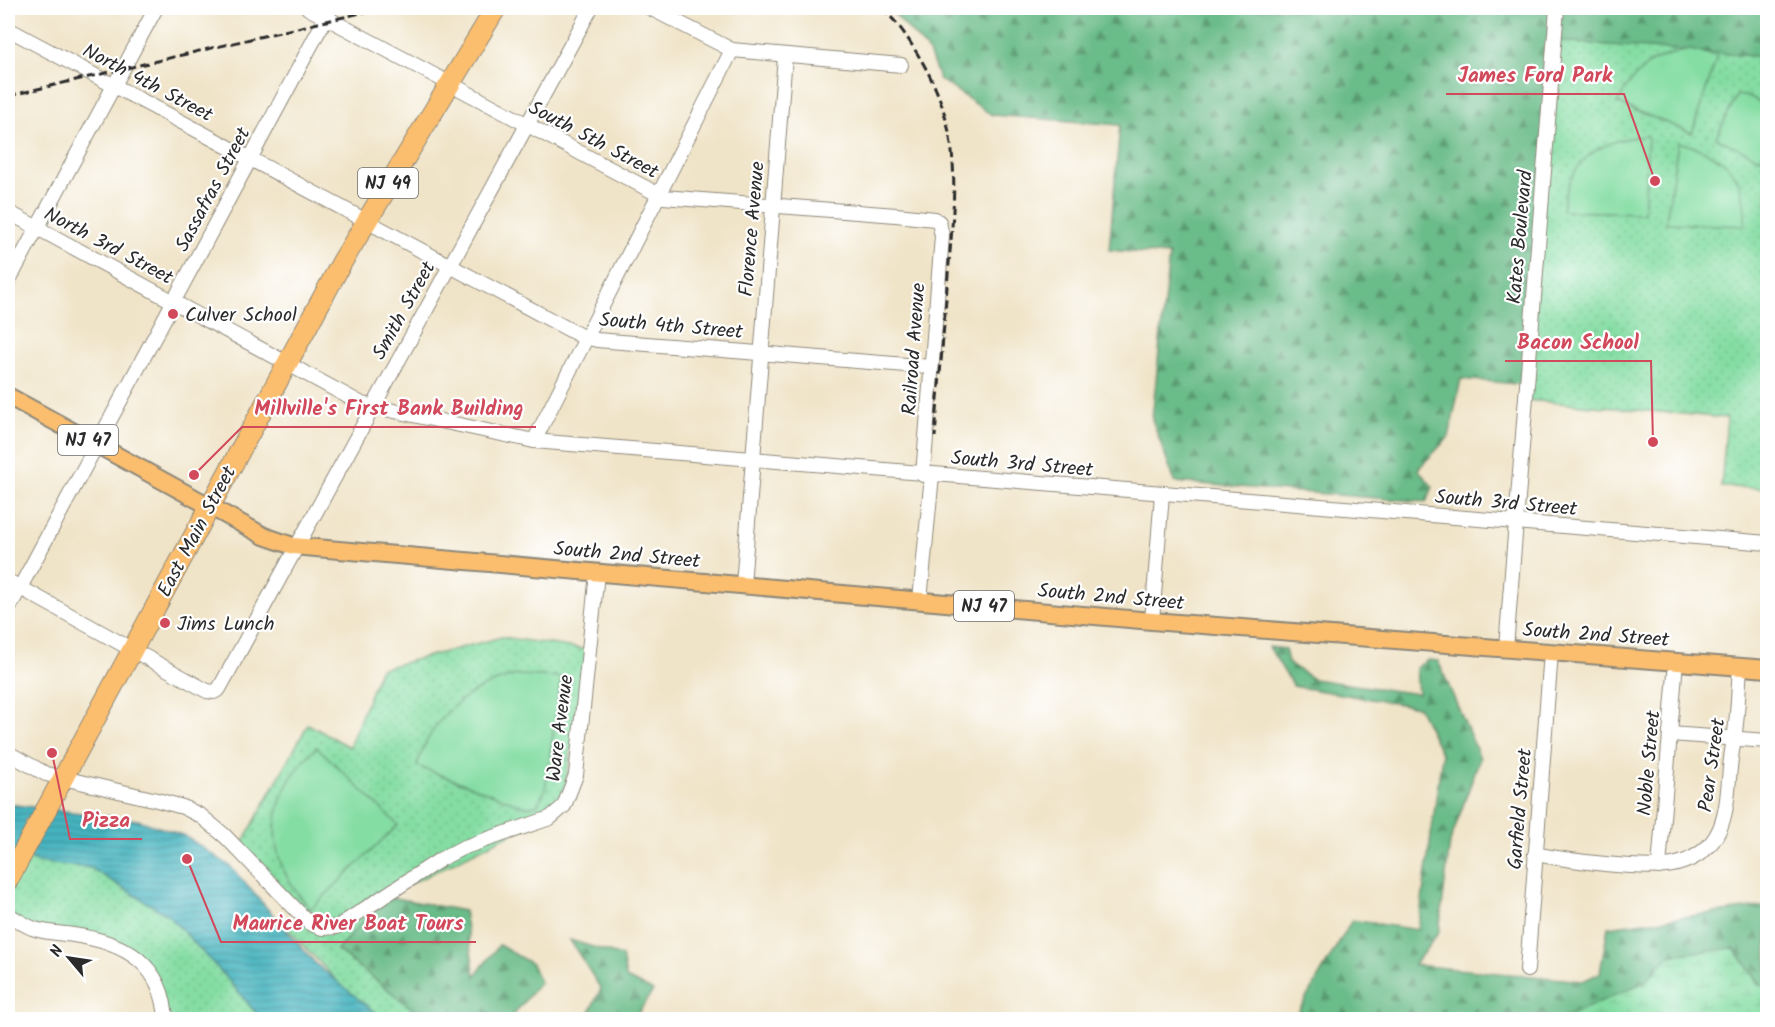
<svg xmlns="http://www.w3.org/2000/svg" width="1775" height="1027" viewBox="0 0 1775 1027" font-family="Kalam,sans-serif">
<defs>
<pattern id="grass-dots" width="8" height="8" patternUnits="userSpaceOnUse" patternTransform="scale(1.5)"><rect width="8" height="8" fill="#84dda3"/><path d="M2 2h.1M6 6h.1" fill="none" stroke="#72be8c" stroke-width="1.8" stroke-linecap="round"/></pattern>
<pattern id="forest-firs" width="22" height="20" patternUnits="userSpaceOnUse" patternTransform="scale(1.5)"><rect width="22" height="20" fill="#6bbc89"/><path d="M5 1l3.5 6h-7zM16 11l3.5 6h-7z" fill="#589970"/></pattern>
<pattern id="wetland-marsh" width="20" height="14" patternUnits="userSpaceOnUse" patternTransform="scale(1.5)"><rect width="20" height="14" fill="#84dda3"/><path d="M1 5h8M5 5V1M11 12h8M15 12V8" fill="none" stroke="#72be8c"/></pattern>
<pattern id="water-rules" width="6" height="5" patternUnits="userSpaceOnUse" patternTransform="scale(1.5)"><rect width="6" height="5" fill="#45b4bf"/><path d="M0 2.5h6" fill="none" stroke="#3a939b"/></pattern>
</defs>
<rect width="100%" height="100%" fill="#fff"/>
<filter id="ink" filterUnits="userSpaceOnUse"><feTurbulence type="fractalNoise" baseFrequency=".0167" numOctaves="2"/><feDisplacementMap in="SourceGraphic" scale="12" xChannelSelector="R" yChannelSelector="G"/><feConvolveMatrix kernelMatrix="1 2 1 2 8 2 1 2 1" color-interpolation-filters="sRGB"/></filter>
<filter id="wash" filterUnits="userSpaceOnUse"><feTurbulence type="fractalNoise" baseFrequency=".008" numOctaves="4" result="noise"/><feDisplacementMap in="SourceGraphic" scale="24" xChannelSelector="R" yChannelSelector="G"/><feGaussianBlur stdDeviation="1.35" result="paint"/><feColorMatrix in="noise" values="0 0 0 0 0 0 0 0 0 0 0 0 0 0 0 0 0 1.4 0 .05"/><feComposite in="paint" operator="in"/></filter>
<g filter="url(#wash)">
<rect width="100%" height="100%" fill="#f0e4c8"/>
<!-- grass -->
<g fill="url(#grass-dots)" stroke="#588467" stroke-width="1.5">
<path d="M1555,39L1767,53V488L1721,487L1727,418L1526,400Z"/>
<path d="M502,637L589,650L561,809L386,896L337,950L426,1019H373L287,928L300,914L239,850L308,724L349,747L380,669Z"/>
<path d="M8,846L91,868L169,916L226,977L261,1019H167L150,970L132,949L8,921Z"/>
</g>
<!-- forest -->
<g fill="url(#forest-firs)" stroke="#4b745a" stroke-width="1.5">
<path d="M889,8H1767V57L1556,41L1527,385L1461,379L1449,437L1418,469L1433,487L1426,502L1175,482L1152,419L1169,255L1109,250L1120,125L992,115L939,79L929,52Z"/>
<path d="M1269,647L1285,649L1288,663L1313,679L1418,694L1416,668L1428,660L1438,661L1480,758L1450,842L1439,932L1414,965L1583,981L1600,973L1608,927L1767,906V985H1761L1734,948L1670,955L1645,982L1561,1019L1417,1020L1381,1013L1345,1019H1294L1352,920L1418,930L1442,755L1418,707L1293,686Z"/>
<path d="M385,896L464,911L475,976L499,945L532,964L540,982L510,1019H426L337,950Z"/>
<path d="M570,940L622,956L626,978L653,991L634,1019H586L601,989Z"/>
</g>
<!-- wetland -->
<g fill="url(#wetland-marsh)" stroke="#588467" stroke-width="1.5">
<path d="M1734,948L1760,985H1767V1019H1561L1645,982L1670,955Z"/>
<path d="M1381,1013L1417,1019H1345Z"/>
</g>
<!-- pitch -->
<g fill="#84dda3" stroke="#588467" stroke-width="1.5">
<path d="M1690,50L1717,56L1692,133L1617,103C1636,69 1652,56 1690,50Z"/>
<path d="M1737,95L1751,97L1767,109V147L1760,158L1716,138Z"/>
<path d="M1648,136L1644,213L1562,211C1569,160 1598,139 1648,136Z"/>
<path d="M1678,142C1727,155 1747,174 1745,226L1666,223Z"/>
<path d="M517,675L561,677L545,790L537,805L526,807L417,766C431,716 468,687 517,675Z"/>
<path d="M317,747L398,825L311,909C260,856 265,796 317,747Z"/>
</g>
<!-- water -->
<path fill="url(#water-rules)" stroke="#387075" stroke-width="1.5" d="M8,804L138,820L185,836L230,866L316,964L383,1019H261L226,977L169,916L91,868L36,862L8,846Z"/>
</g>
<g filter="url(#ink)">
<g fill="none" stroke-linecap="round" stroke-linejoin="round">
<!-- minor casing -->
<g stroke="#8e887a" stroke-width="16">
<g id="minor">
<path d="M308,8L663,197L896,215L935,219L939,222L942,236L923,475"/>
<path d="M650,8L732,50L901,65"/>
<path d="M8,29L581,336L597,340L931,367"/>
<path d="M8,212L362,404L534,441L1768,543"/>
<path d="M8,282L156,8"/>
<path d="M534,441L732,50"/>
<path d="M8,581L207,691L214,692L219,689L591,8"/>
<path d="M743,585L785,56"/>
<path d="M920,600L932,475"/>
<path d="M8,610L331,8"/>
<path d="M1152,621L1162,494"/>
<path d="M1506,648L1557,8"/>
<path d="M1670,734L1768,741"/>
<path d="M8,753L46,774L157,800L183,807L201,816L225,836L309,923L322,928L337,927L441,859L462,848L550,818L564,806L576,775L597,573"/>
<path d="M1535,854C1566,860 1650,872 1677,864C1737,847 1724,791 1733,745C1738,719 1738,693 1740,667"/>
<path d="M1659,867L1676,661"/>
<path d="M8,914C15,919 23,924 32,928C45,933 60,933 73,935C124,942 163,963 166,1020"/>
<path d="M1527,970L1551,652"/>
</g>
</g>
<!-- major casing -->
<g stroke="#8e887a" stroke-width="20">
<path id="major" d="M8,396L264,536L293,546L1152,621L1768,669"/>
</g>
<!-- highway casing -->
<g stroke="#8e887a" stroke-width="22">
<path id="highway" d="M8,880L342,262L496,8"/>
</g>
<!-- minor -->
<use href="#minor" stroke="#fff" stroke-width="14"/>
<!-- major -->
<use href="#major" stroke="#fbbe6e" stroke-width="16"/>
<!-- highway -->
<use href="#highway" stroke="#fbbe6e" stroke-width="20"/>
<!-- rail -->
<g stroke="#2b2b2b" stroke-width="3" stroke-dasharray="9 4.5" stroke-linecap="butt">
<path d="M881,8C895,19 906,35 915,50C967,131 954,197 947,287C943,337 939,387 935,437"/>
<path d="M8,96L382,8"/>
</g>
</g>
</g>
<!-- markers -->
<g fill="#d1495b" stroke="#fff" stroke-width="2">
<circle cx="173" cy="314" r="6"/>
<circle cx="165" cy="623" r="6"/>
</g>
<g text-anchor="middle" stroke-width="4.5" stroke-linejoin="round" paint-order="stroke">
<!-- shield labels -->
<g fill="#fff" stroke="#6b6b6b" stroke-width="1.5">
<rect x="358" y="168" width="60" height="30" rx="4.5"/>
<rect x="58" y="425" width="60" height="30" rx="4.5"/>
<rect x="954" y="591" width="60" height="30" rx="4.5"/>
</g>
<g font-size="18" font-weight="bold" fill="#2b2b2b">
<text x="388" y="189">NJ 49</text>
<text x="88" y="446">NJ 47</text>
<text x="984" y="612">NJ 47</text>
</g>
<!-- street labels -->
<g font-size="20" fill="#2b2b2b" stroke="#fff">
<text transform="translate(148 82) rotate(28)" y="7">North 4th Street</text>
<text transform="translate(594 139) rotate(28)" y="7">South 5th Street</text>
<text transform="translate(212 189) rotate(-62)" y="7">Sassafras Street</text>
<text transform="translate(751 229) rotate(-85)" y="7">Florence Avenue</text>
<text transform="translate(1519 237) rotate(-85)" y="7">Kates Boulevard</text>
<text transform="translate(109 245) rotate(28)" y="7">North 3rd Street</text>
<text transform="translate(403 310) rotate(-61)" y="7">Smith Street</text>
<text transform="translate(671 325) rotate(5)" y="7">South 4th Street</text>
<text transform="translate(913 349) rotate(-86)" y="7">Railroad Avenue</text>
<text transform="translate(1022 463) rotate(5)" y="7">South 3rd Street</text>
<text transform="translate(1506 502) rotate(5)" y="7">South 3rd Street</text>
<text transform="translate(196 531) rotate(-62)" y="7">East Main Street</text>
<text transform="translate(627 554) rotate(5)" y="7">South 2nd Street</text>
<text transform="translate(1111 596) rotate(5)" y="7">South 2nd Street</text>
<text transform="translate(1596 634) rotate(4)" y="7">South 2nd Street</text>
<text transform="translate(559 728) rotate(-83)" y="7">Ware Avenue</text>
<text transform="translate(1648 763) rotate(-85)" y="7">Noble Street</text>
<text transform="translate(1711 765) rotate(-82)" y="7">Pear Street</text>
<text transform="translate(1519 809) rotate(-85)" y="7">Garfield Street</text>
</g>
<!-- poi labels -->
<g font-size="20" fill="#2b2b2b" stroke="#fff" text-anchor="start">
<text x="185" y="321">Culver School</text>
<text x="177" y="630">Jims Lunch</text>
</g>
</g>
<!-- callouts -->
<path fill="none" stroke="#d1495b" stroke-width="2" d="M1655 181L1624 94H1446M1653 442L1651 361H1505M194 475L242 427H536M52 753L70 839H142M187 859L221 942H476"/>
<g fill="#d1495b" stroke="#fff" stroke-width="2">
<circle cx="1655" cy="181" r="6"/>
<circle cx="1653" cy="442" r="6"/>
<circle cx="194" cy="475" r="6"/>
<circle cx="52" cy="753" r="6"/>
<circle cx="187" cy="859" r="6"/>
</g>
<g font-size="21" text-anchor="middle" font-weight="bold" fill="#d1495b" stroke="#fff" stroke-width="4.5" stroke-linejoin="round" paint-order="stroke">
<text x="1535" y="82">James Ford Park</text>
<text x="1578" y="349">Bacon School</text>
<text x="389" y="415">Millville's First Bank Building</text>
<text x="106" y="827">Pizza</text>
<text x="348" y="930">Maurice River Boat Tours</text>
</g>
<!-- margin -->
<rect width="1775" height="1027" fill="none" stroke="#fff" stroke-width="30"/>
<!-- north arrow -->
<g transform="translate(69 958) rotate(299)" stroke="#ffffff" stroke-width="4.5" paint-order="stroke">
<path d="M0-4.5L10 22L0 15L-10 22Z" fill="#2b2b2b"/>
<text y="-9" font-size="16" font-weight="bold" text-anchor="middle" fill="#2b2b2b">N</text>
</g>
</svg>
